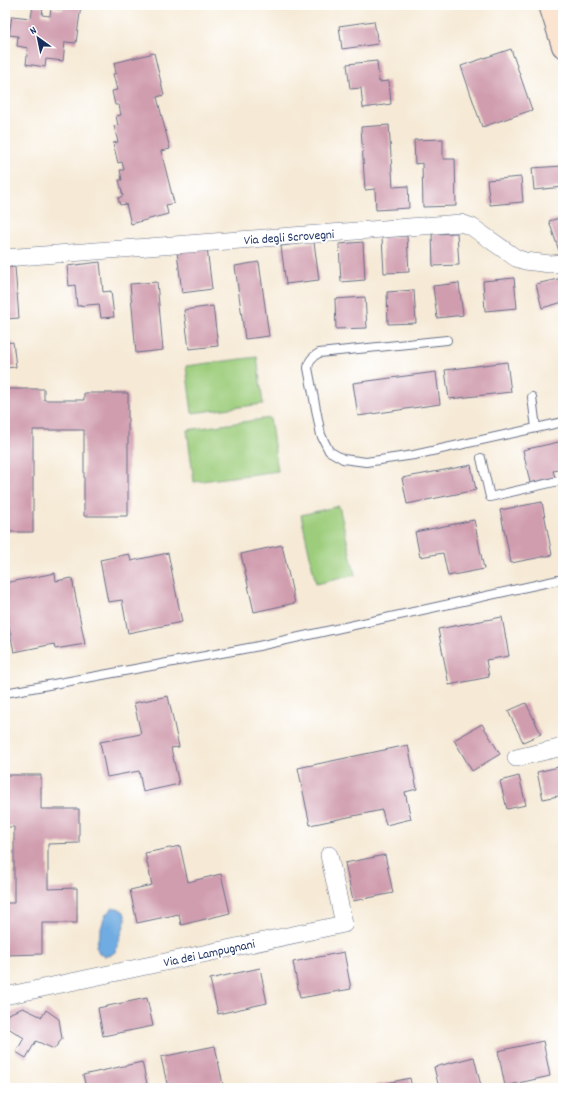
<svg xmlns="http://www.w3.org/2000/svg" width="568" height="1093" viewBox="0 0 568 1093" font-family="Dekko,sans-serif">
<rect width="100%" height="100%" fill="#fff"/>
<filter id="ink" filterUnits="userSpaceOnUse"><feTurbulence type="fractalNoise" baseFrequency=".025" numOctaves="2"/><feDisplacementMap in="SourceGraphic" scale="8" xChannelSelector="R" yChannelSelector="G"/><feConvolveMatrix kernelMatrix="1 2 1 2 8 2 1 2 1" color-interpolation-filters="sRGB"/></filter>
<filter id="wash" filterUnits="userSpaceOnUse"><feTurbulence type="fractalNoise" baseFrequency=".012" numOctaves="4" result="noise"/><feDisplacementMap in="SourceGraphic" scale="16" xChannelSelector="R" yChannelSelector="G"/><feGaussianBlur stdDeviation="0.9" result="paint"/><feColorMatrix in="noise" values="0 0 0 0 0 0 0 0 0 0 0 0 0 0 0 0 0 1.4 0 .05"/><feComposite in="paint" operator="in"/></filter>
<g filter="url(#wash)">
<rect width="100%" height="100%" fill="#f6ead6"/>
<!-- green -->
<g fill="#9dcd7c" stroke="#5c7e6d">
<path d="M257,357L263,404L192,413L186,366Z"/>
<path d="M270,418L278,471L194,482L187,430Z"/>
<path d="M339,506L355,575L316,584L301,515Z"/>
</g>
<!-- water -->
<path fill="#70ace1" stroke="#466ea0" d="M112,908H118L124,912L126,919L116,951L111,955L104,956L99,953L96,946L105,915Z"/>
<g id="blocks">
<!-- building -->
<g fill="#d09daf">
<path d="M63,5H81L76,43L65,42L63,61L46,59L45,67L26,64L28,48L17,46L18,36L9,35L12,16L31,18L33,6L43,7L42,15L50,16L51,8L63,10Z"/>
<path d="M374,21L378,44L342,49L339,26Z"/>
<path d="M511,49L532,110L482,127L461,66Z"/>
<path d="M154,53L164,95L157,97L170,149L161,151L174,203L166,205L168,214L131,224L126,204L120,205L118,198L123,196L119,180H122L120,170H124L122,162L118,163L113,143L118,142L114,126L118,125L116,116L121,115L119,105H115L112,91L117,90L113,74L116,73L114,63Z"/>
<path d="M377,61L379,82L389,81L391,104L363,108L361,88L350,89L347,64Z"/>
<path d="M389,125L393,187L408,186L409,208L376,210L375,189L365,190L361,127Z"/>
<path d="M443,139V159H455L456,206L423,207L422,163L415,164L414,140Z"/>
<path d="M562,166L563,187L534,190L532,168Z"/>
<path d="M521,177L523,202L490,205L487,180Z"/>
<path d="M563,217V250L559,251L549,221Z"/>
<path d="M457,233L459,265L433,266L432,234Z"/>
<path d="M407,236L409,272L384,273L382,237Z"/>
<path d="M314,242L319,280L286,284L281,246Z"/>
<path d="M363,242L365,280L341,282L339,244Z"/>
<path d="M207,248L212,289L182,293L177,252Z"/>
<path d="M100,262L103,292L111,291L114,317L101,318L99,304L77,306L75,285L69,286L67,266Z"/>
<path d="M259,262L269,336L245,339L235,266Z"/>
<path d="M15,267L19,318L5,319V268Z"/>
<path d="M514,278L517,308L485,311L483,281Z"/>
<path d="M562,278L563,302L542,308L536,284Z"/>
<path d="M157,282L163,350L136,353L130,284Z"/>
<path d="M459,283L463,315L437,318L433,286Z"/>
<path d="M414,290L416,323L388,324L387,292Z"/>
<path d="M365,297L367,328L336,329L335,299Z"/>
<path d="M213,306L218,346L189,349L184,310Z"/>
<path d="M13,342L16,367L5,368V343Z"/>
<path d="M507,362L511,392L449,399L445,370Z"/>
<path d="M436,372L440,404L358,416L353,383Z"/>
<path d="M5,389H44V400H84V393H128V516H84V430H33V532H5Z"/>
<path d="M563,441V469L553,471L555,477L530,483L523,450Z"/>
<path d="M471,465L476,490L407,504L402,478Z"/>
<path d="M542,502L552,555L511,563L500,510Z"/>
<path d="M474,520L484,569L448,576L443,553L420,557L415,532Z"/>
<path d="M282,545L295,603L254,612L241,554Z"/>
<path d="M168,553L182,622L128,633L122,600L108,602L100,560L129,554L131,561Z"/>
<path d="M55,573L56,581L72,578L85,644L55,649L54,644L14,652L5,608V583Z"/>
<path d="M502,617L509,656L486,660L489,677L449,685L438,629Z"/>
<path d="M168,696L179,747L171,748L179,784L143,792L139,771L107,777L100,742L141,734L134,703Z"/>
<path d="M526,703L541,734L523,742L508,711Z"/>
<path d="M482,724L500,754L472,771L454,740Z"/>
<path d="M408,745L417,789L405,792L411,819L386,825L382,810L310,825L298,768Z"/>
<path d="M563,766V795L543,799L537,772Z"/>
<path d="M5,775H41V809H79V843L48,844V889L77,888V923H42V954L5,955V903H14V827H5Z"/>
<path d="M519,776L526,805L507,809L500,781Z"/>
<path d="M180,846L188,882L221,874L230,913L181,925L179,914L137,923L130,890L152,885L145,853Z"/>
<path d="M385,855L393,893L353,901L345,863Z"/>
<path d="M344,952L351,989L300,998L293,962Z"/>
<path d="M260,968L267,1003L218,1014L210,979Z"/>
<path d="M147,998L153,1026L103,1036L98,1008Z"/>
<path d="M23,1008L42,1017L46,1010L59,1019L62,1039L54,1049L36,1041L26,1058L16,1052L24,1038L5,1026V1018L8,1014Z"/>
<path d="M543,1041L550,1076L505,1086L498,1051Z"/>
<path d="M215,1046L223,1085L208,1088H168L161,1057Z"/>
<path d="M474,1057L481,1086L473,1088H439L434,1067Z"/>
<path d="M142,1062L148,1088H86L83,1075Z"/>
<path d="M410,1078L412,1088H368V1087Z"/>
</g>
</g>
</g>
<g filter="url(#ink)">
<use href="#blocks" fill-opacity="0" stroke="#687088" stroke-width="1"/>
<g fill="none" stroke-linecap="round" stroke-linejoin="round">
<!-- lane casing -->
<g stroke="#687088" stroke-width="10">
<g id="lane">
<path d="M447,340L319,353C312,357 309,360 308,368L321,435L329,451L343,459L366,462L414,455L563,422"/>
<path d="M532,397L536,428"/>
<path d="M481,458L490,497L563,480"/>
<path d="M5,693L254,647L563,579"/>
</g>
</g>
<!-- street casing -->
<g stroke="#687088" stroke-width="18">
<g id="street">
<path d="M5,258L461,223L472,227L516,258L525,261L550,264L563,263"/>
<path d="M516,758L563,747"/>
<path d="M5,996L344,924L329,855"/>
</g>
</g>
<!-- secondary casing -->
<g stroke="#687088" stroke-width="24">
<path id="secondary" d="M550,5L563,46"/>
</g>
<!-- lane -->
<use href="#lane" stroke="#fff" stroke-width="8"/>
<!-- street -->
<use href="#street" stroke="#fff" stroke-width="17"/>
<!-- secondary -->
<use href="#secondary" stroke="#fce5d0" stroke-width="22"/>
</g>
</g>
<g text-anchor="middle" stroke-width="4" stroke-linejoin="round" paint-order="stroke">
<!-- street labels -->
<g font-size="13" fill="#1b2f5e" stroke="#fff">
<text transform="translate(289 236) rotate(-4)" y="5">Via degli Scrovegni</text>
<text transform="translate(209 952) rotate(-12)" y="5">Via dei Lampugnani</text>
</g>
</g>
<!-- margin -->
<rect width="568" height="1093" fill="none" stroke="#fff" stroke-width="20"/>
<!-- north arrow -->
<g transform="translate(38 38) rotate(327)" stroke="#ffffff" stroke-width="3" paint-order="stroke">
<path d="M0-3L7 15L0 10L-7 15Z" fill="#1b2f5e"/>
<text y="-6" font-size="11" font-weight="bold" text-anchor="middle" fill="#1b2f5e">N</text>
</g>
</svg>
